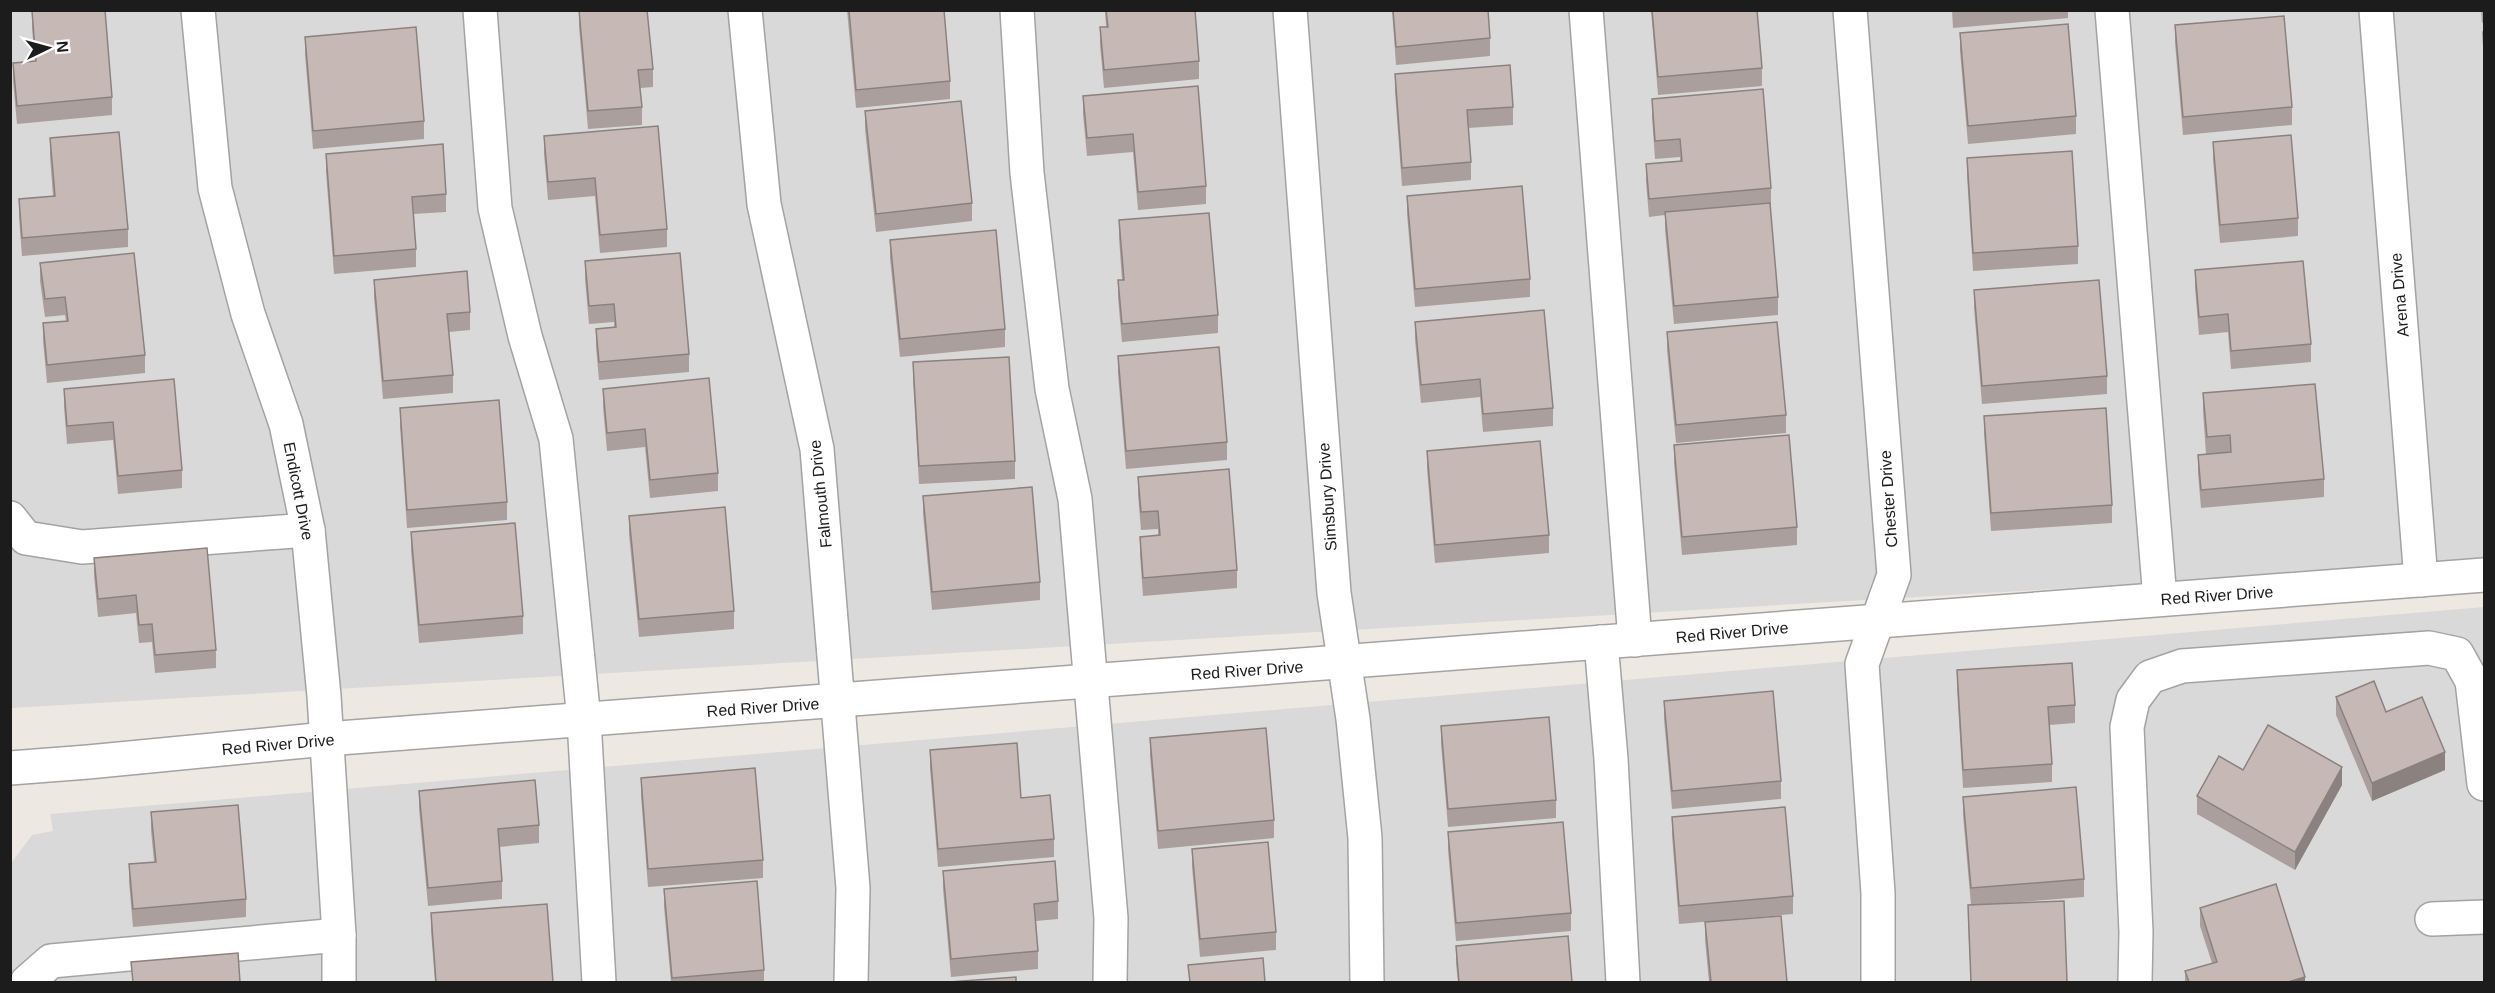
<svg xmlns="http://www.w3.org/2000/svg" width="2495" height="993" viewBox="0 0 2495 993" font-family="Helvetica,sans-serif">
<rect width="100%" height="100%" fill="#eee8e2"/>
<!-- residential -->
<g fill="#dad9d9">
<path d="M11,11H2484V564L11,708Z"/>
<path d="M2484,607V982H11L12,862L32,835L53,831L50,814Z"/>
</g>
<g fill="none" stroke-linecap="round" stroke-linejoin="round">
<!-- minor casing -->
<g stroke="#a3a3a3" stroke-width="36">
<g id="minor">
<path d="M198,10L215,188L248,314L286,424L308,530L324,696L339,935V982"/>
<path d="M480,10L495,208L525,336L556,439L584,720L599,982"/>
<path d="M745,10L764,204L817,449L853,888L851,982"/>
<path d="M1017,10L1027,173L1052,389L1075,499L1111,918L1110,982"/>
<path d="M1290,10L1334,593L1353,719L1365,838L1367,982"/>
<path d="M1586,10L1635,640"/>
<path d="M1850,10L1894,575L1862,664L1878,893V982"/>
<path d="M2112,10L2160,599"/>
<path d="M2376,10L2421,580"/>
<path d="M10,518L26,538L82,547L308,530"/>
<path d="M1601,642L1611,759L1623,982"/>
<path d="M10,768L88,762L326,739L2484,575"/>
<path d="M2432,919L2484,917"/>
<path d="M27,982L51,961L339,935"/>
<path d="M2135,982L2136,932L2127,727L2133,700L2150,677L2182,666L2429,648L2457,654L2472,681L2484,784"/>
</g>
</g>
<!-- minor -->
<use href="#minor" stroke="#fff" stroke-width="33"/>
</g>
<!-- wall -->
<g fill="#aa9f9c">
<path d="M579,10L653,69V87L640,88L642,107V125L588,129L579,27Z"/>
<path d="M847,10H944L950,81V99L856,108Z"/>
<path d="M1105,10H1195L1199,61V79L1104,88L1100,45V27H1106Z"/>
<path d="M1392,10H1488L1490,38V56L1396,65Z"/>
<path d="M1651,10H1757L1762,68V86L1658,95Z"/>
<path d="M1952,10H2068V18L1953,28Z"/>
<path d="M2481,10H2484V22L2482,23Z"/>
<path d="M32,11L112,97V115L17,124L13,81V63L35,61L32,29Z"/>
<path d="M2175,25L2292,107V125L2183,135L2175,43Z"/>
<path d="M2483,32H2484V70L2483,50Z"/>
<path d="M1960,33L2076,116V134L1968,144L1960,51Z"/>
<path d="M305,37L424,121V139L313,149L305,55Z"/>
<path d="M1395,74L1513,107V125L1468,128L1471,162V180L1402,186L1395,92Z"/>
<path d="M1083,96L1206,186V204L1138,210L1133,152L1087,156L1083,114Z"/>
<path d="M1652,99L1771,188V206H1770L1778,297V315L1674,324L1665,230V215L1649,217L1646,182V164L1680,161V157L1655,159L1652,117Z"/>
<path d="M865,111L972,203V221L876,232L865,129Z"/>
<path d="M544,136L667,229V247L600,253L595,196L548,200L544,154Z"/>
<path d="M50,138L128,229V247L22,256L19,217V199L53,196L50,156Z"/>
<path d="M2213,142L2298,218V236L2220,243L2213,160Z"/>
<path d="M326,154L446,194V212L414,214L416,249V267L334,274L326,172Z"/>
<path d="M1967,158L2078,246V264L1973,271L1967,176Z"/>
<path d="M1407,196L1530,279V297L1415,307L1407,214Z"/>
<path d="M1119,220L1218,315V333L1122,342L1118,298V280H1122L1119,238Z"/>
<path d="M890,240L1005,329V347L900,357L890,258Z"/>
<path d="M585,261L689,354V372L599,380L596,347V329L614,327V322L589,324L585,279Z"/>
<path d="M40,263L145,355V373L47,383L43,341V323L66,321L65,315L45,317L40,281Z"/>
<path d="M2195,270L2311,344V362L2231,369L2228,332L2199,335L2195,288Z"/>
<path d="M374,280L470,312V330L449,332L453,375V393L383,399L374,298Z"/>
<path d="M1974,290L2107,376V394L1982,404L1974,308Z"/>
<path d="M1415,322L1553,408V426L1483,432L1480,397L1421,403L1415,340Z"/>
<path d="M1667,332L1786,415V433L1676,443L1667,350Z"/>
<path d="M1118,356L1227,442V460L1126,469L1118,374Z"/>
<path d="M913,362L1015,461V479L919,484L913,380Z"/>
<path d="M64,389L182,470V488L118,494L113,440L67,444L64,407Z"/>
<path d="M603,389L718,473V491L650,498L645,447L607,451L603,407Z"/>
<path d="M2203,393L2324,479V497L2201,508L2198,473V455L2206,454L2203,411Z"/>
<path d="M400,408L507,502V520L407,528L400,426Z"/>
<path d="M1984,416L2112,505V523L1991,531L1984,434Z"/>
<path d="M1674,445L1797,527V545L1682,555L1674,463Z"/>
<path d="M1427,451L1549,535V553L1435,563L1427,469Z"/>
<path d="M1138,477L1237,570V588L1143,596L1140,555V537L1158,535V529L1141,530L1138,495Z"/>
<path d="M923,496L1040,582V600L932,610L923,514Z"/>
<path d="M629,516L734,611V629L639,637L629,534Z"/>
<path d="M411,532L523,616V634L419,643L411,550Z"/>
<path d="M94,558L216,650V668L155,673L152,642L139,643L136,613L98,617L94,576Z"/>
<path d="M1957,670L2075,705V723L2049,725L2052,764V782L1963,788L1957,688Z"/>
<path d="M2336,697L2386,712L2445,770L2372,801L2336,715Z"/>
<path d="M1664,701L1781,781V799L1672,809L1664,719Z"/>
<path d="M1441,726L1556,800V818L1448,827L1441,744Z"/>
<path d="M1150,738L1274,820V838L1158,849L1150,756Z"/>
<path d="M930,750L1021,798L1054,839V857L938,867L930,768Z"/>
<path d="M2243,770L2342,785L2295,870L2197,814V796Z"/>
<path d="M641,778L763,860V878L648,887L641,796Z"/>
<path d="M419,791L539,825V843L499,847L502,881V899L428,906L419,809Z"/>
<path d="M1963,797L2084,879V897L1995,904L2067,982H1971L1968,923V905H1971L1963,815Z"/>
<path d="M151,812L246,899V917L133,927L129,882V864L154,862L151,830Z"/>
<path d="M1672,817L1793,896V914L1679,924L1672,835Z"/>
<path d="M1448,832L1571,913V931L1456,941L1448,850Z"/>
<path d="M1192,849L1276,932V950L1200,957L1192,867Z"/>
<path d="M943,871L1058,901V919L1036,921L1038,951V969L951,977L943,889Z"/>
<path d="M664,889L764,970V982H671L664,907Z"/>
<path d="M2200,908L2305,982H2185V971L2212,963L2200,926Z"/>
<path d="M431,913L553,982H435L431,931Z"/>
<path d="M1705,922L1787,982H1709L1705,940Z"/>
<path d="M1456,946L1572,982H1458L1456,964Z"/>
</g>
<!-- shaded-wall -->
<g fill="#8b827f">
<path d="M2445,752V770L2372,801V783Z"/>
<path d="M2342,767V785L2295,870V852Z"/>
<path d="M2305,977V982H2288Z"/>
</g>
<!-- building -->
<g fill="#c6b9b5" stroke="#8b827f" stroke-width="1.5">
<path d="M105,10L112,97L17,106L13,63L36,61L32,11Z"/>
<path d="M579,10H647L653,69L638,70L642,107L588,111Z"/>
<path d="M849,10H944L950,81L856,90Z"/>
<path d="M1106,10H1195L1199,61L1104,70L1100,27H1108Z"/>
<path d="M1393,10H1488L1490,38L1396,47Z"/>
<path d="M1652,10H1757L1762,68L1658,77Z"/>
<path d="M2284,16L2292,107L2183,117L2175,25Z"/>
<path d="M2068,24L2076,116L1968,126L1960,33Z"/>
<path d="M416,27L424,121L313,131L305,37Z"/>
<path d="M2483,32H2484V52Z"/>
<path d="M1510,65L1513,107L1467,110L1471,162L1402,168L1395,74Z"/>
<path d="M1198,86L1206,186L1138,192L1133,134L1087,138L1083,96Z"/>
<path d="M1763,89L1771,188L1649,199L1646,164L1682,161L1680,139L1655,141L1652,99Z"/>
<path d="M961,101L972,203L876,214L865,111Z"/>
<path d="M658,126L667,229L600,235L595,178L548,182L544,136Z"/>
<path d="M119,132L128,229L22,238L19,199L55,196L50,138Z"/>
<path d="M2291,135L2298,218L2220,225L2213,142Z"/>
<path d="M443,144L446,194L412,197L416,249L334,256L326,154Z"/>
<path d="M2072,151L2078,246L1973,253L1967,158Z"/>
<path d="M1522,186L1530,279L1415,289L1407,196Z"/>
<path d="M1770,203L1778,297L1674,306L1665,212Z"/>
<path d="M1209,213L1218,315L1122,324L1118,280H1124L1119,220Z"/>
<path d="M996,230L1005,329L900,339L890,240Z"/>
<path d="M134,253L145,355L47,365L43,323L68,321L65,297L45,299L40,263Z"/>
<path d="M680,253L689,354L599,362L596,329L616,327L614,304L589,306L585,261Z"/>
<path d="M2303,261L2311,344L2231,351L2228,314L2199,317L2195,270Z"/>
<path d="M467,271L470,312L447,314L453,375L383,381L374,280Z"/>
<path d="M2099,280L2107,376L1982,386L1974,290Z"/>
<path d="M1544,310L1553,408L1483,414L1480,379L1421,385L1415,322Z"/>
<path d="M1777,322L1786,415L1676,425L1667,332Z"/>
<path d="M1219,347L1227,442L1126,451L1118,356Z"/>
<path d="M1009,357L1015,461L919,466L913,362Z"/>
<path d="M709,378L718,473L650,480L645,429L607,433L603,389Z"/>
<path d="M174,379L182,470L118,476L113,422L67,426L64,389Z"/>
<path d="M2315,384L2324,479L2201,490L2198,455L2231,452L2230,435L2207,437L2203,393Z"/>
<path d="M499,400L507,502L407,510L400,408Z"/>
<path d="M2106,408L2112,505L1991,513L1984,416Z"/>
<path d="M1789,435L1797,527L1682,537L1674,445Z"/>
<path d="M1540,441L1549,535L1435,545L1427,451Z"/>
<path d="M1229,469L1237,570L1143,578L1140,537L1160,535L1158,511L1141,512L1138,477Z"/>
<path d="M1032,487L1040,582L932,592L923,496Z"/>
<path d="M725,507L734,611L639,619L629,516Z"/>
<path d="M515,523L523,616L419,625L411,532Z"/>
<path d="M207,548L216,650L155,655L152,624L139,625L136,595L98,599L94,558Z"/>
<path d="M2072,663L2075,705L2048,707L2052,764L1963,770L1957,670Z"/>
<path d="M2374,681L2386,712L2422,697L2445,752L2372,783L2336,697Z"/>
<path d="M1773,691L1781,781L1672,791L1664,701Z"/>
<path d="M1549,717L1556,800L1448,809L1441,726Z"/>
<path d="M2268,725L2342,767L2295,852L2197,796L2219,756L2243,770Z"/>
<path d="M1266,728L1274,820L1158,831L1150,738Z"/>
<path d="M1017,743L1021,798L1050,795L1054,839L938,849L930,750Z"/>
<path d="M755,768L763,860L648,869L641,778Z"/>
<path d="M535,780L539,825L498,829L502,881L428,888L419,791Z"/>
<path d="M2076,787L2084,879L1971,888L1963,797Z"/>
<path d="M238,805L246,899L133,909L129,864L156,862L151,812Z"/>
<path d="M1785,807L1793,896L1679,906L1672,817Z"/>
<path d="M1563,822L1571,913L1456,923L1448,832Z"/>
<path d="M1268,842L1276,932L1200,939L1192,849Z"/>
<path d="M1055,861L1058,901L1034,904L1038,951L951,959L943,871Z"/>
<path d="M757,881L764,970L672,978L664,889Z"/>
<path d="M2276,884L2305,977L2288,982H2189L2185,971L2217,962L2200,908Z"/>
<path d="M2064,901L2067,982H1971L1968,905Z"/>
<path d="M547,904L553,982H436L431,913Z"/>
<path d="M1781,916L1787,982H1711L1705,922Z"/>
<path d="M1568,936L1572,982H1459L1456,946Z"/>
<path d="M238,953L240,982H133L131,962Z"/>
<path d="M1263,958L1265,982H1190L1188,965Z"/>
<path d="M1016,977V982H949Z"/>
</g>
<g text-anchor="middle" stroke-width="5" stroke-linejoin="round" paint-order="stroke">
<!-- street labels -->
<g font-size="16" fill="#1c1c1c" stroke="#fff">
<text transform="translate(2399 295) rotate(-95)" y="6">Arena Drive</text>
<text transform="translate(299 491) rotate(79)" y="6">Endicott Drive</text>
<text transform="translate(820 494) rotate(-96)" y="6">Falmouth Drive</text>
<text transform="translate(1327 497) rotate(-94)" y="6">Simsbury Drive</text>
<text transform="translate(1888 499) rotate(-94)" y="6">Chester Drive</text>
<text transform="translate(2217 595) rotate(-4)" y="6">Red River Drive</text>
<text transform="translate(1732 632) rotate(-5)" y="6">Red River Drive</text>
<text transform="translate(1247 670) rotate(-4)" y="6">Red River Drive</text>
<text transform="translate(763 707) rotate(-4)" y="6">Red River Drive</text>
<text transform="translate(278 744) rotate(-5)" y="6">Red River Drive</text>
</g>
</g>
<!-- border -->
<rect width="2495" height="993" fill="none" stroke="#1c1c1c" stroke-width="24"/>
<!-- north arrow -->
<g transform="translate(48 48) rotate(85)" stroke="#ffffff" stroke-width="4.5" paint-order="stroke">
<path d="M0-4.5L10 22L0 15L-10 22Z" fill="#1c1c1c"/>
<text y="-9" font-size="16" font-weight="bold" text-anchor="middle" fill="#1c1c1c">N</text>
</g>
</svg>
